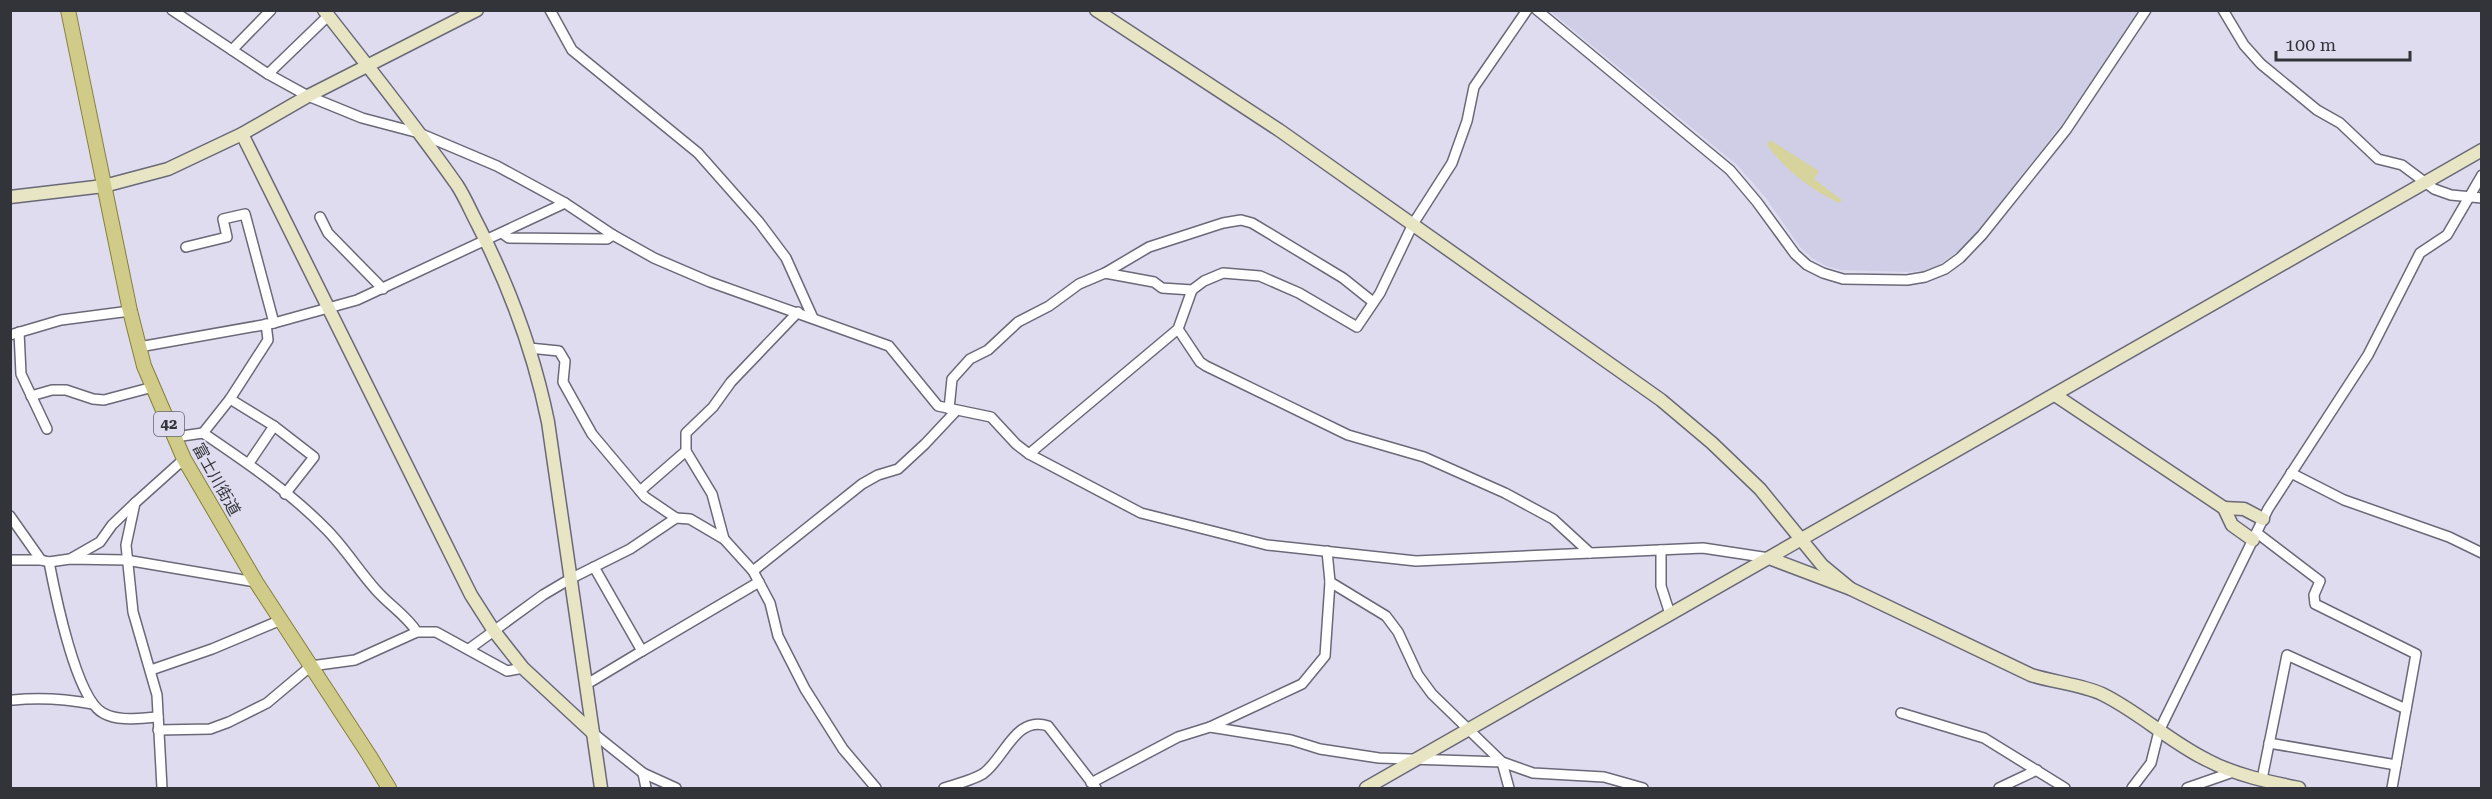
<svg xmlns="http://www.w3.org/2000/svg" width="2492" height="799" viewBox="0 0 2492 799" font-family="'Roboto Serif','Noto Sans JP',serif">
<rect width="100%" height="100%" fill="#dedcee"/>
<!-- built -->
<path fill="#cfcee6" d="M1550,11H2140L2065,120L1981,228L1961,249L1938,266L1924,271L1906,272L1841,270L1826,266L1812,258L1800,247L1766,198L1737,165Z"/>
<!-- green -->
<path fill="#d6d39c" d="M1770,140L1819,171L1814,179L1842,200L1839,203C1810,189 1786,171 1767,145Z"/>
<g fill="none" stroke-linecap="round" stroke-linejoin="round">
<!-- street casing -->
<g stroke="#6a6978" stroke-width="12">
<g id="street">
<path d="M172,10L268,74L308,96L362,118L419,133L497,166L565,203L613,235L654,258L710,282L889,346L938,406L991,417L1016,444L1029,454L1141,513L1267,545L1416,561L1703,548L1769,558"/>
<path d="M550,10L572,50L698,153L759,222L786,258L813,318"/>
<path d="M1537,10L1730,170L1757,202L1795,254L1807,265L1823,273L1843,279L1907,280L1925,277L1945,269L1960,258L1982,235L2066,130L2146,10"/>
<path d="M2223,10L2244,45L2261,64L2317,110L2340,123L2378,159L2402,165L2434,189L2451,195L2482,198"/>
<path d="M232,50L271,10"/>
<path d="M268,74L328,16"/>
<path d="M320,217L328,233L383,289"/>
<path d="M502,233L509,238L607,239L613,235"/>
<path d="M186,247L227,237L223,219L245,214L274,323"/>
<path d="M1105,273L1149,247L1223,223L1241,220L1252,223L1343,278L1373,302"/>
<path d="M1178,329L1200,362L1206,366L1348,435L1424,457L1505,493L1553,519L1590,553"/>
<path d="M19,332L21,374L47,429"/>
<path d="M10,335L61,320L130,311"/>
<path d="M139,347L274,323L357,300L565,203"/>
<path d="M529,348L559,351L565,361L563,382L592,434L645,497L676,518"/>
<path d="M31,396L52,390H66L93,399L104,400L153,387"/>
<path d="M230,399L274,426L314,457L285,494"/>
<path d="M949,409L952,379L970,359L988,350L1018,322L1049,306L1079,284L1105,273L1154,282L1162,288L1192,290L1204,281L1223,273L1260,276L1299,293L1357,327L1380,293L1413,224L1452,163L1467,121L1474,87L1527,10"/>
<path d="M203,433L230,399L268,340L266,324"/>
<path d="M175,437L203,433C246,462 290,492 326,529C345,548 358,570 376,590C389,605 406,615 417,632"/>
<path d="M686,451L712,494L724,539"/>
<path d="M1029,454L1178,329L1192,290"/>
<path d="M249,463L274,426"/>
<path d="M2291,473L2344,500L2449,537L2482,553"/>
<path d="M640,491L686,451V433L713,407L731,382L798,312"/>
<path d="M10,516L41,560"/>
<path d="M2257,533L2320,581L2314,595L2315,604L2416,654L2392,788"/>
<path d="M1661,550V586L1670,614"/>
<path d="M72,558L100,542L112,525L135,503"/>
<path d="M10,560H41L49,562L70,559L126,560L256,582"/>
<path d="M49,562C55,593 76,699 103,713C119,722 140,718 158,717"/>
<path d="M594,567L642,651L759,582"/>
<path d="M753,571L862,484L878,475L898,469L925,444L956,411"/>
<path d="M1330,582L1386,616L1398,632L1418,675L1432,694L1502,762L1509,788"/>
<path d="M469,649L543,595L570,579L630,549L676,518L690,519L724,539L753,571L770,603L778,636L805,689L843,749L876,788"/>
<path d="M151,670L212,649L281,620"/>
<path d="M587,684L642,651"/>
<path d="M13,700C41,697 66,699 93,704"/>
<path d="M1901,713L1984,738L2065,788"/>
<path d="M1210,727L1302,684L1325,656L1330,582L1327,551"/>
<path d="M158,730L210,729L229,722L267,703L311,666L355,660L417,632H436L507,671L523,668"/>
<path d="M593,733L643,773L676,788"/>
<path d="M2269,743L2396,765"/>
<path d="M643,773L646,788"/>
<path d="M2262,779L2287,655L2406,709"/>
<path d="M1091,783L1178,737L1210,727L1291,740L1320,749L1379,758L1502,762L1533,773L1604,777L1643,788"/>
<path d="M162,788L157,695L133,612L126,545L135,503L184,459"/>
<path d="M944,788C956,784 974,780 984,773C1005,757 1016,715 1048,726L1096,788"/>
<path d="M1999,788L2037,770"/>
<path d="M2132,788L2151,763L2159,731L2268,509L2368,355L2420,253L2447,235L2482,175"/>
<path d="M2187,788L2236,771"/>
</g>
</g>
<!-- secondary casing -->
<g stroke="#6a6978" stroke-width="15">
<g id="secondary">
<path d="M324,10C369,68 415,125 457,185C465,197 471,212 478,225C510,288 534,353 548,422L601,788"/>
<path d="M1096,10L1279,130L1661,400L1712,443L1760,489L1822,565L1851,589"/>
<path d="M242,134L471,595L494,631L523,668L593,733"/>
<path d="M10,197L104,186L168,169L242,134L308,96L477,10"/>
<path d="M2055,395L2224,508L2232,525L2253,540"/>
<path d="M2224,508L2244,509L2263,519"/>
<path d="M1769,558L1851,589L2031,675C2053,682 2083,685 2102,694C2139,712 2170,742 2207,760C2235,775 2269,782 2299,788"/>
<path d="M1366,788L2482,150"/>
</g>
</g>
<!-- primary casing -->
<g stroke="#84803b" stroke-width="16">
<path id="primary" d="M68,10L130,311L144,366L184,459L256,582L369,755L389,788"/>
</g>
<!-- street -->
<use href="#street" stroke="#fff" stroke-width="9"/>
<!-- secondary -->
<use href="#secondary" stroke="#e7e5c4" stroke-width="12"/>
<!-- primary -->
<use href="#primary" stroke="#d0cb89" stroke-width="14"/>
</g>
<g text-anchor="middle" stroke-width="4.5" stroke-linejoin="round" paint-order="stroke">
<!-- shield labels -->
<rect fill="#dedcee" stroke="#666670" stroke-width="1.5" x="154" y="412" width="30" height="24" rx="4.5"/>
<g font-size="15" font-weight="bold" fill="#33333a">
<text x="169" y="429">42</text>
</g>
<!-- street labels -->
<g font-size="16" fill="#33333a" stroke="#dedcee">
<text transform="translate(217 479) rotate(61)" y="6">富士川街道</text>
</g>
</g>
<!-- border -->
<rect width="2492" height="799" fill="none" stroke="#33333a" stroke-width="24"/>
<!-- scale -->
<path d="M2276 51v9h134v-9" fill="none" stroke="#33333a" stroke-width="3"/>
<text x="2285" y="51" font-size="18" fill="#33333a" stroke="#dedcee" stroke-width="4.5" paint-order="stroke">100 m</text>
</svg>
